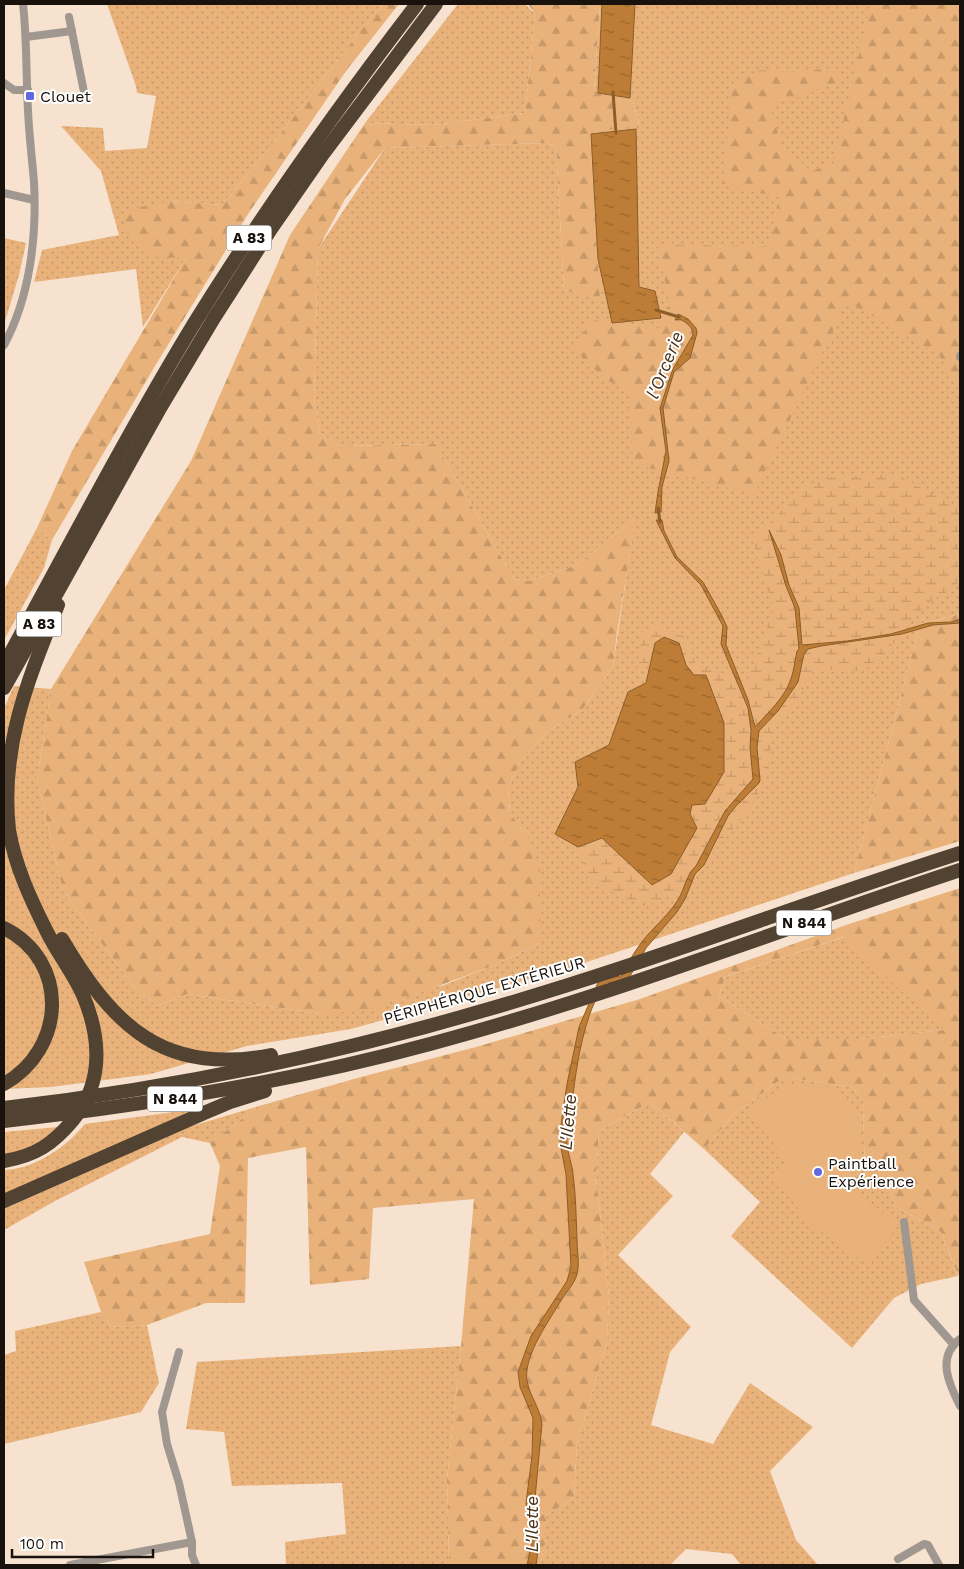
<svg xmlns="http://www.w3.org/2000/svg" width="964" height="1569" viewBox="0 0 964 1569" font-family="'Work Sans',sans-serif">
<defs>
<pattern id="grass-dots" width="8" height="8" patternUnits="userSpaceOnUse" patternTransform="scale(1.25)"><rect width="8" height="8" fill="#e9b27a"/><path d="M2 2h.1M6 6h.1" fill="none" stroke="#c79868" stroke-width="1.8" stroke-linecap="round"/></pattern>
<pattern id="forest-firs" width="22" height="20" patternUnits="userSpaceOnUse" patternTransform="scale(1.25)"><rect width="22" height="20" fill="#e9b27a"/><path d="M5 1l3.5 6h-7zM16 11l3.5 6h-7z" fill="#c79868"/></pattern>
<pattern id="wetland-marsh" width="20" height="14" patternUnits="userSpaceOnUse" patternTransform="scale(1.25)"><rect width="20" height="14" fill="#e9b27a"/><path d="M1 5h8M5 5V1M11 12h8M15 12V8" fill="none" stroke="#c79868"/></pattern>
<pattern id="water-ripples" width="26" height="14" patternUnits="userSpaceOnUse" patternTransform="scale(1.25)"><rect width="26" height="14" fill="#bd7d36"/><path d="M2 4q2-2 4 0t4 0M15 11q2-2 4 0t4 0" fill="none" stroke="#99652c"/></pattern>
</defs>
<rect width="100%" height="100%" fill="#f6e2cf"/>
<!-- grass -->
<g fill="url(#grass-dots)">
<path d="M107,4H384L372,16L274,142L222,205L171,201L186,258L143,327L136,269L34,282L42,250L119,235L101,171L61,126L103,128L105,151L147,148L156,96L137,93L136,86Z"/>
<path d="M458,4H525L535,14L525,113L434,125L365,123Z"/>
<path d="M600,4H960V614L920,624L854,873L572,967L351,1029L247,1046L151,1074L51,1087L4,1089V708L14,686L51,689L37,780L63,891L132,984L157,1006L187,994L321,1014L444,985L492,966L540,943L527,836L510,813L508,789L520,762L548,731L582,710L613,666L635,518L577,565L529,581L514,579L436,444L339,446L320,433L314,400L318,249L385,148L546,143L556,146L564,290L599,299L590,132L639,124L633,101L594,92Z"/>
<path d="M4,238L26,243L19,275L4,325Z"/>
<path d="M37,528L52,540L44,568L4,640V590Z"/>
<path d="M844,937L945,1030L859,1039H786L719,996L725,977Z"/>
<path d="M784,1077L852,1087L863,1100L865,1179L890,1189L895,1206L941,1232L958,1276L921,1284L894,1298L852,1348L731,1236L760,1202L704,1149L735,1113Z"/>
<path d="M650,1102L684,1132L650,1174L673,1196L618,1255L691,1327L670,1352L651,1425L713,1444L750,1383L813,1427L770,1471L796,1540L818,1565H741L732,1554L686,1549L670,1565H540L546,1540V1515L574,1498L577,1443L607,1342L609,1296L596,1176L599,1131Z"/>
<path d="M259,1106L210,1143L182,1137L55,1201L4,1230V1209L185,1128Z"/>
<path d="M196,1109L4,1195V1170C35,1169 66,1147 85,1124Z"/>
<path d="M58,1127C41,1142 26,1153 4,1156V1132Z"/>
<path d="M101,1312L111,1326L129,1327L147,1325L159,1383L141,1412L4,1444V1355L16,1351L15,1331Z"/>
<path d="M461,1346L447,1479L449,1565H286L285,1542L346,1534L342,1483L232,1486L224,1432L186,1429L197,1362Z"/>
</g>
<!-- forest -->
<g fill="url(#forest-firs)" fill-rule="evenodd">
<path d="M384,4H399L346,71L248,214L155,366L52,540L37,528L72,451L186,258L150,257L124,230L125,210L171,201L222,205L274,142L372,16Z"/>
<path d="M528,4H600L594,91L633,101L639,125L590,133L600,300L564,290L556,146L546,143L385,148L345,199L318,249L314,400L320,433L339,446L436,444L514,579L529,581L577,565L636,517L617,633L613,666L582,710L548,731L520,762L508,789L510,813L527,836L540,867V943L492,966L374,1010L321,1014L187,994L157,1006L132,984L63,891L37,780L51,689L191,461L290,235L365,123L434,125L525,113L535,14Z"/>
<path d="M871,4H960V391L939,355L847,301L754,494L633,464L630,392L605,379L574,350L591,320L667,329L657,326L670,305L657,245L771,246L779,197L723,185L732,89L757,70L792,72L836,68L840,81L800,97L770,104L782,149L812,171L833,164Z"/>
<path d="M960,614V841L854,873L920,624Z"/>
<path d="M960,888V1275H958L941,1232L895,1206L890,1189L865,1179L863,1100L852,1087L784,1077L735,1113L704,1149L650,1102L599,1131L596,1176L609,1296L607,1342L577,1443L574,1498L546,1515V1540L540,1565H449L447,1479L461,1346L474,1199L373,1208L369,1279L310,1285L306,1147L248,1158L245,1303H206L147,1325L129,1327L111,1326L101,1312L84,1262L210,1234L220,1166L210,1143L259,1106L361,1077L476,1047L640,999L849,924ZM843,937L944,1030L859,1039H786L719,996L725,977Z"/>
</g>
<!-- wetland -->
<path fill="url(#wetland-marsh)" d="M897,475L955,506L960,507V579L952,589L926,604L877,663L857,671L814,668L800,695L774,726L768,766L757,797L730,833L675,894L645,906L590,882L578,847L602,838L690,814L692,805L694,675L686,665L679,643H655L650,661L637,674L642,632L657,626L685,637L695,663L747,682L774,608L752,539L776,518L787,503L811,484L835,476Z"/>
<!-- garden -->
<path fill="#e9b27a" d="M783,1086L829,1087L857,1110L863,1165L841,1182L899,1224L869,1266L811,1224L773,1178L790,1165L749,1111Z"/>
<!-- water -->
<g fill="url(#water-ripples)" stroke="#8c5d29">
<path d="M602,4H635L630,98L598,93Z"/>
<path d="M636,129L639,287L655,291L661,318L612,323L598,259L591,134Z"/>
<path d="M678,314L688,319L696,328L697,333L690,358L674,372L663,408L669,461L662,487L661,512L655,513L658,492L666,451L660,408L673,369L693,335C693,327 687,323 680,319L675,320Z"/>
<path d="M656,520H662L664,531L677,557L703,582L722,616L727,627L726,645L748,700L755,727C768,713 785,697 791,679C794,670 795,660 797,651L799,649L795,608L786,586L769,530L781,555L789,585L799,608L802,645L847,641L891,634L928,623L952,622L960,619V623L933,625L902,634L821,646L808,649L804,654L798,682L794,688L778,711L759,731L757,747L760,780L759,783L736,806L728,816L704,865L695,874L685,899L677,912L646,948L625,985L613,982L606,983C584,1010 576,1069 572,1103C570,1116 566,1131 567,1144C568,1155 572,1164 573,1174C576,1196 576,1217 577,1239C577,1249 579,1259 578,1269C577,1281 568,1290 562,1299C550,1319 530,1347 527,1370C524,1390 540,1405 542,1424L534,1509L539,1544L536,1565H527L532,1543L526,1503L532,1456L533,1418L520,1387L518,1372L531,1336L567,1281L571,1267L566,1174L560,1143V1131L567,1084L579,1027L600,978L607,975L621,977C628,963 635,950 645,938C656,925 669,914 678,900C685,888 686,875 696,866L725,811L753,779L750,747L751,730L748,708L721,644L723,626L701,585L675,558Z"/>
<path d="M664,637L679,643L686,665L694,675H706L724,723V772L705,804L692,805L690,814L697,828L671,874L652,885L602,838L578,847L555,834L578,787L575,762L609,745L628,692L646,683L655,643Z"/>
</g>
<g fill="none" stroke-linecap="round" stroke-linejoin="round">
<!-- stream -->
<g stroke="#8c5d29" stroke-width="3">
<path d="M613,92L616,133"/>
<path d="M656,310L679,317"/>
<path d="M658,508L660,522"/>
</g>
<!-- street -->
<g stroke="#a09890" stroke-width="8">
<path d="M69,17L84,92"/>
<path d="M26,37L72,31"/>
<path d="M4,83L14,90H28"/>
<path d="M4,193L34,200"/>
<path d="M4,345C30,297 37,236 34,182C32,158 29,134 28,110C26,75 27,39 23,4"/>
<path d="M960,356V357"/>
<path d="M904,1222L914,1300L954,1345"/>
<path d="M960,1339C936,1357 949,1384 960,1406"/>
<path d="M179,1352L162,1412L167,1444L179,1483L192,1542V1555L196,1565"/>
<path d="M898,1559L924,1544L928,1545L939,1565"/>
<path d="M70,1565L192,1542"/>
</g>
<!-- highway -->
<g stroke="#524232" stroke-width="14">
<path d="M4,665C67,550 127,434 195,322C263,212 339,106 417,4"/>
<path d="M4,688L159,410L214,318L271,229L323,154L436,4"/>
<path d="M4,928C70,961 66,1049 4,1084"/>
<path d="M62,939C113,1026 164,1076 271,1055"/>
<path d="M4,1108C166,1089 325,1057 482,1011C644,965 800,904 960,853"/>
<path d="M4,1121C148,1105 290,1082 430,1044C610,996 784,928 960,870"/>
<path d="M4,1161C35,1156 53,1144 73,1120C104,1082 101,1038 83,995C73,973 58,954 47,932C31,900 15,866 9,830C0,746 28,680 58,605"/>
<path d="M4,1201L204,1113L230,1102L265,1091"/>
</g>
</g>
<!-- markers -->
<g fill="#6069e1" stroke="#fff" stroke-width="2">
<rect x="25" y="91" width="10" height="10" rx="2.5"/>
<circle cx="818" cy="1172" r="5"/>
</g>
<g text-anchor="middle" stroke-width="4" stroke-linejoin="round" paint-order="stroke">
<!-- shield labels -->
<g fill="#fff" stroke="#5e5955" stroke-width="1">
<rect x="226.5" y="225.5" width="45" height="25" rx="4"/>
<rect x="16.5" y="611.5" width="45" height="25" rx="4"/>
<rect x="776.5" y="910.5" width="55" height="25" rx="4"/>
<rect x="147.5" y="1086.5" width="55" height="25" rx="4"/>
</g>
<g font-size="15" font-weight="bold" fill="#19120c">
<text x="249" y="243">A 83</text>
<text x="39" y="629">A 83</text>
<text x="804" y="928">N 844</text>
<text x="175" y="1104">N 844</text>
</g>
<!-- poi labels -->
<g font-size="16" fill="#19120c" stroke="#fff" text-anchor="start">
<text x="40" y="102">Clouet</text>
<text x="828" y="1169">Paintball<tspan x="828" dy="18">Expérience</tspan></text>
</g>
<!-- street labels -->
<g font-size="16" fill="#19120c" stroke="#fff">
<text transform="translate(484 990) rotate(-16)" y="6">PÉRIPHÉRIQUE EXTÉRIEUR</text>
</g>
<!-- water labels -->
<g font-size="18" font-style="italic" fill="#4c3113" stroke="#fff">
<text transform="translate(665 365) rotate(-68)" y="6">l'Orcerie</text>
<text transform="translate(568 1122) rotate(-85)" y="6">L'Ilette</text>
<text transform="translate(532 1524) rotate(-90)" y="6">L'Ilette</text>
</g>
</g>
<!-- border -->
<rect width="964" height="1569" fill="none" stroke="#19120c" stroke-width="10"/>
<!-- scale -->
<path d="M12 1549v8h141v-8" fill="none" stroke="#19120c" stroke-width="2.5"/>
<text x="20" y="1549" font-size="15" fill="#19120c" stroke="#ffffff" stroke-width="4" paint-order="stroke">100 m</text>
</svg>
